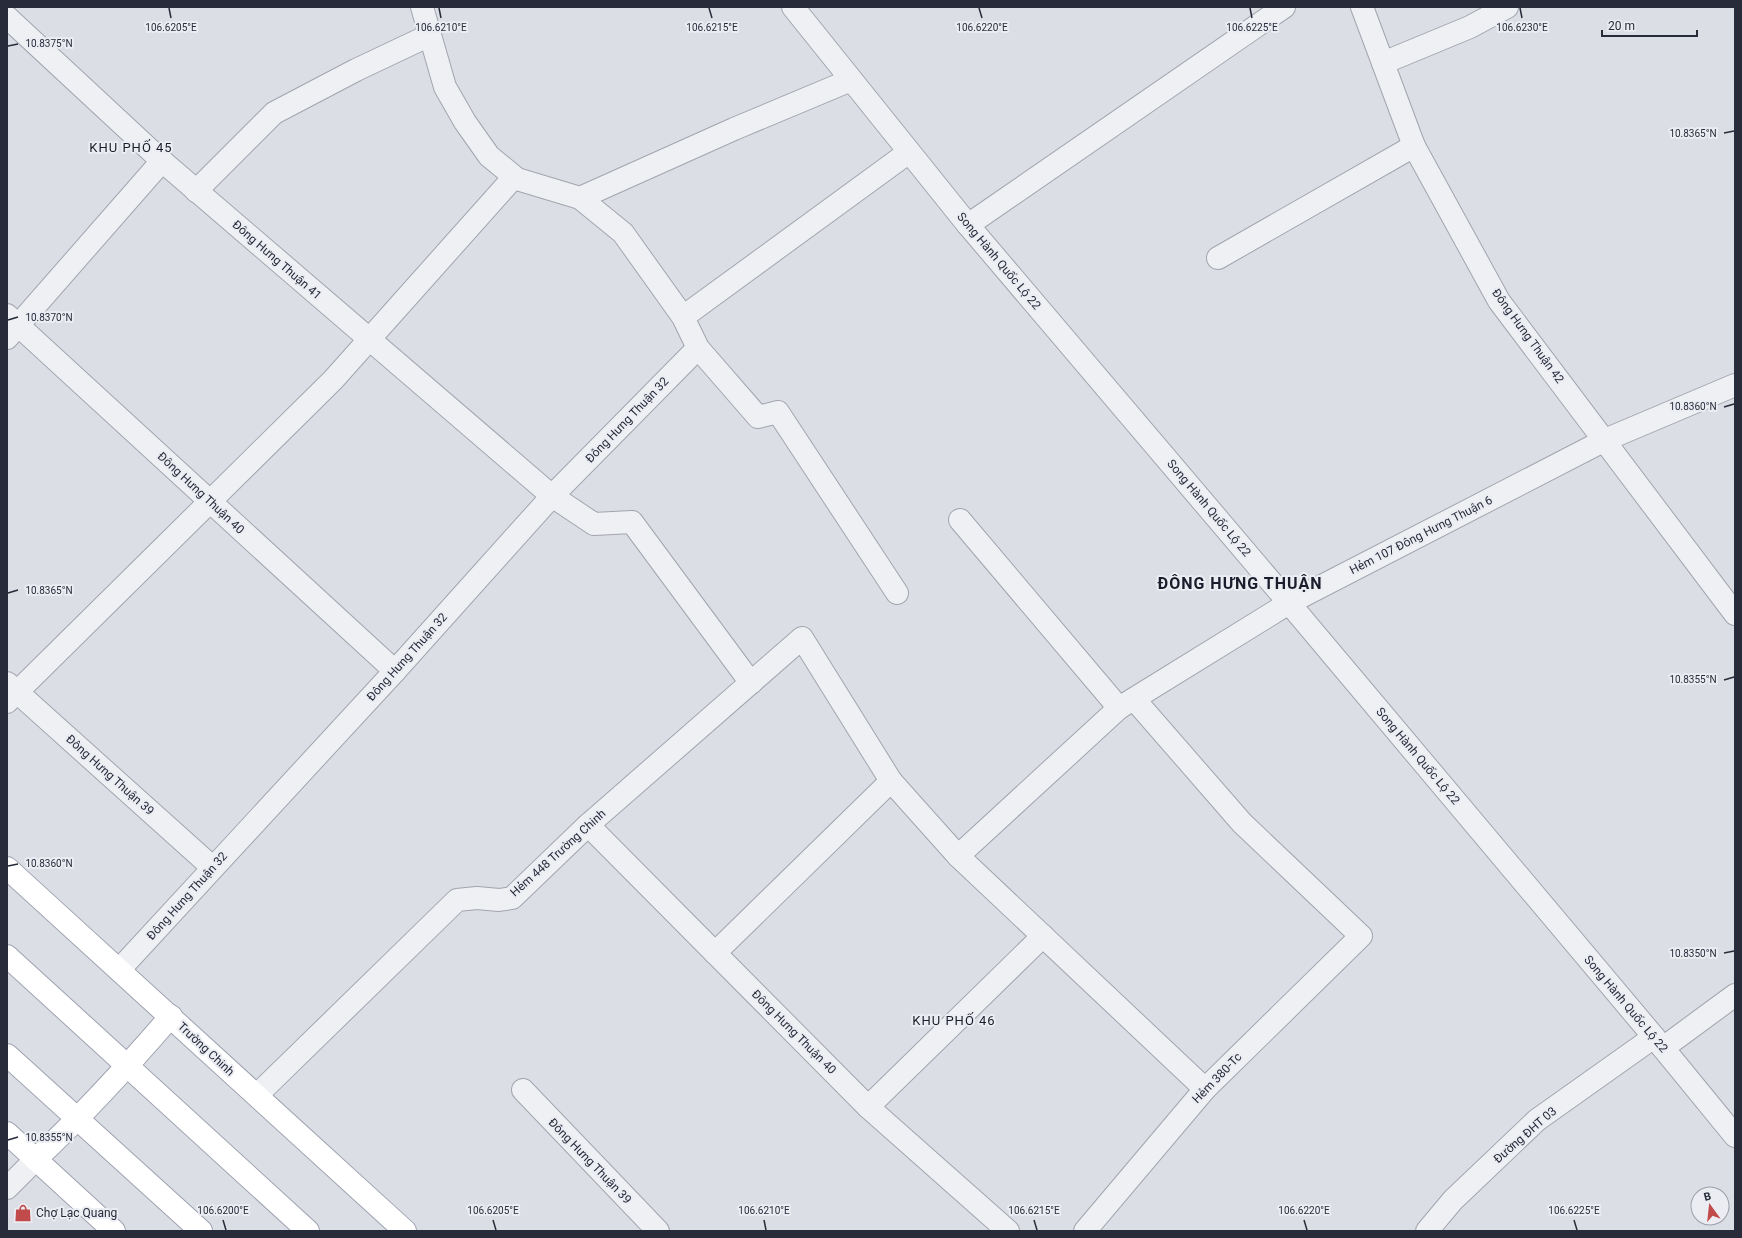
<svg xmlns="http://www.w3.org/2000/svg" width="1742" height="1238" viewBox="0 0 1742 1238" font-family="Roboto,sans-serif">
<rect width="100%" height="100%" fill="#dcdee5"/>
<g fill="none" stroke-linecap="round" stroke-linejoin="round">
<!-- minor casing -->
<g stroke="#a2a5ae" stroke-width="24">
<g id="minor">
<path d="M422,7L445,87L465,122L489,156L517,179L580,198L623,233L683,317L698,348L758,417L778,412L897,593"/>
<path d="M793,7L968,225L1289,603L1654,1037L1735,1136"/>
<path d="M1362,7L1414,146L1499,301L1735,614"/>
<path d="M7,17L162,161L552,496L594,524L632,522L751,683"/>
<path d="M1383,63L1470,27L1507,7"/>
<path d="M196,191L274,113L356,70L430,35"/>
<path d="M580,198L734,129L851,80"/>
<path d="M968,225L1284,7"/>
<path d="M1218,258L1414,146"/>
<path d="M7,315L395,671"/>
<path d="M683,317L909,152"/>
<path d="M7,338L162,161"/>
<path d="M960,520L1119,708"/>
<path d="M7,683L212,867"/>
<path d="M7,702L333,380L514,177"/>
<path d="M588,825L868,1107L1008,1231"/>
<path d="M958,856L1119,708L1289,603L1605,440L1735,385"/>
<path d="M715,953L891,781"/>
<path d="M119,970L395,671L552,496L698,348"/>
<path d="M1663,1048L1735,995"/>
<path d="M523,1090L658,1231"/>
<path d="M257,1095L457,900L477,898L499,900L512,898L588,825L802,638L891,781L958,856L1205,1089"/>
<path d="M868,1107L1043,936"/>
<path d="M7,1188L36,1159"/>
<path d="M1085,1231L1205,1089L1361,936L1242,823L1134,699"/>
<path d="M1427,1231L1453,1200L1537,1120L1654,1037"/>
</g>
</g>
<!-- major casing -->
<g stroke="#9da2b0" stroke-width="24">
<g id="major">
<path d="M7,868L405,1231"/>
<path d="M7,956L308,1231"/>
<path d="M7,1055L201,1231"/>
<path d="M7,1133L114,1231"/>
<path d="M36,1159C84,1114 128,1066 171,1016"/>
</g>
</g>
<!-- minor -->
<use href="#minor" stroke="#eef0f4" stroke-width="22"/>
<!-- major -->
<use href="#major" stroke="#fff" stroke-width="22"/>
</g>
<!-- ticks -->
<path fill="none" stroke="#272b3a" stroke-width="1.5" d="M169,8L171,18M439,8L441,18M709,8L712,18M979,8L982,18M1250,8L1252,18M1520,8L1522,18M8,46L18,44M1724,133L1734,131M8,320L18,317M1724,407L1734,404M8,593L18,590M1724,680L1734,677M8,866L18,864M1724,953L1734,951M8,1140L18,1137M223,1220L226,1230M493,1220L496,1230M764,1220L766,1230M1034,1220L1037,1230M1304,1220L1307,1230M1574,1220L1577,1230"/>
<!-- icons -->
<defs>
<g id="shop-bare" transform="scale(1.38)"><path d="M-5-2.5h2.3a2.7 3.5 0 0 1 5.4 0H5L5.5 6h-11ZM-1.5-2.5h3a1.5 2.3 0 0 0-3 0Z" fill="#c14a4b" stroke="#ebedf3" stroke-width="2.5" paint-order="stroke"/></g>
</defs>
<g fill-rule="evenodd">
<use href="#shop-bare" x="23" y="1213"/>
</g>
<g text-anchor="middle" stroke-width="4" stroke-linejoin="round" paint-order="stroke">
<!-- street labels -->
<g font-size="12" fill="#272b3a" stroke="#ebedf3">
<text transform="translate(277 260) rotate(41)" y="4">Đông Hưng Thuận 41</text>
<text transform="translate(999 261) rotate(50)" y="4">Song Hành Quốc Lộ 22</text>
<text transform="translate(1528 336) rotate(54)" y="4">Đông Hưng Thuận 42</text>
<text transform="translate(627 420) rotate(-46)" y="4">Đông Hưng Thuận 32</text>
<text transform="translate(201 493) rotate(43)" y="4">Đông Hưng Thuận 40</text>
<text transform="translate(1209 508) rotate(50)" y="4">Song Hành Quốc Lộ 22</text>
<text transform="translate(1421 535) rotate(-27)" y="4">Hẻm 107 Đông Hưng Thuận 6</text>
<text transform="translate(407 657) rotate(-48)" y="4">Đông Hưng Thuận 32</text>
<text transform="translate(1418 756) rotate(50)" y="4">Song Hành Quốc Lộ 22</text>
<text transform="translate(110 775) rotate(42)" y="4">Đông Hưng Thuận 39</text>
<text transform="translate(558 853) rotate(-42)" y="4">Hẻm 448 Trường Chinh</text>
<text transform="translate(187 896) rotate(-48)" y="4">Đông Hưng Thuận 32</text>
<text transform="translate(1626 1004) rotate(50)" y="4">Song Hành Quốc Lộ 22</text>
<text transform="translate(794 1032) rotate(45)" y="4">Đông Hưng Thuận 40</text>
<text transform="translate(206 1049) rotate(43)" y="4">Trường Chinh</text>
<text transform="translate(1217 1078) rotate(-46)" y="4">Hẻm 380-Tc</text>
<text transform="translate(1525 1135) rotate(-41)" y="4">Đường ĐHT 03</text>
<text transform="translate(590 1161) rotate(46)" y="4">Đông Hưng Thuận 39</text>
</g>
<!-- poi labels -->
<g font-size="12" fill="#272b3a" stroke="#ebedf3" text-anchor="start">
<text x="36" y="1217">Chợ Lạc Quang</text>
</g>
<!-- neighbourhood labels -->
<g font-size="13" letter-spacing="1" fill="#1a1d2b" stroke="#ebedf3">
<text x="131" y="152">KHU PHỐ 45</text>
<text x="954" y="1025">KHU PHỐ 46</text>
</g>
<!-- district labels -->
<g font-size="16" font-weight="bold" letter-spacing="1" fill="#1a1d2b" stroke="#ebedf3">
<text x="1240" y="589">ĐÔNG HƯNG THUẬN</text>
</g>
</g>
<g font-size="10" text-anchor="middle" fill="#272b3a" stroke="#ebedf3" stroke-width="4" stroke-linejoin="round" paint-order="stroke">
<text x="171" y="31">106.6205°E</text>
<text x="441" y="31">106.6210°E</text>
<text x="712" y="31">106.6215°E</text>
<text x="982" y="31">106.6220°E</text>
<text x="1252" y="31">106.6225°E</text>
<text x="1522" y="31">106.6230°E</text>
<text x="49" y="47">10.8375°N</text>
<text x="1693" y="137">10.8365°N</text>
<text x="49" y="321">10.8370°N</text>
<text x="1693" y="410">10.8360°N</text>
<text x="49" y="594">10.8365°N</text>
<text x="1693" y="683">10.8355°N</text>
<text x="49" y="867">10.8360°N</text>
<text x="1693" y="957">10.8350°N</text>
<text x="49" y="1141">10.8355°N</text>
<text x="223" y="1214">106.6200°E</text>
<text x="493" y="1214">106.6205°E</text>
<text x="764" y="1214">106.6210°E</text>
<text x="1034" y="1214">106.6215°E</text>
<text x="1304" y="1214">106.6220°E</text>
<text x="1574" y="1214">106.6225°E</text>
</g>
<!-- border -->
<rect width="1742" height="1238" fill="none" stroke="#272b3a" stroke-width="16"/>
<!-- north arrow -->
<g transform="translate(1710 1206) rotate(345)"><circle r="19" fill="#ebedf3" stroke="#9d9fa9"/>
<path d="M0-3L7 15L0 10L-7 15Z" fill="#c14a4b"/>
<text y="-6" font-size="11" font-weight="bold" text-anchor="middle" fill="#272b3a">B</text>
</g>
<!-- scale -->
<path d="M1602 30v6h95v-6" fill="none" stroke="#272b3a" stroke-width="2"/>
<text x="1608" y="30" font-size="12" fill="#272b3a" stroke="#ebedf3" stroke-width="3" paint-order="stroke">20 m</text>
</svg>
